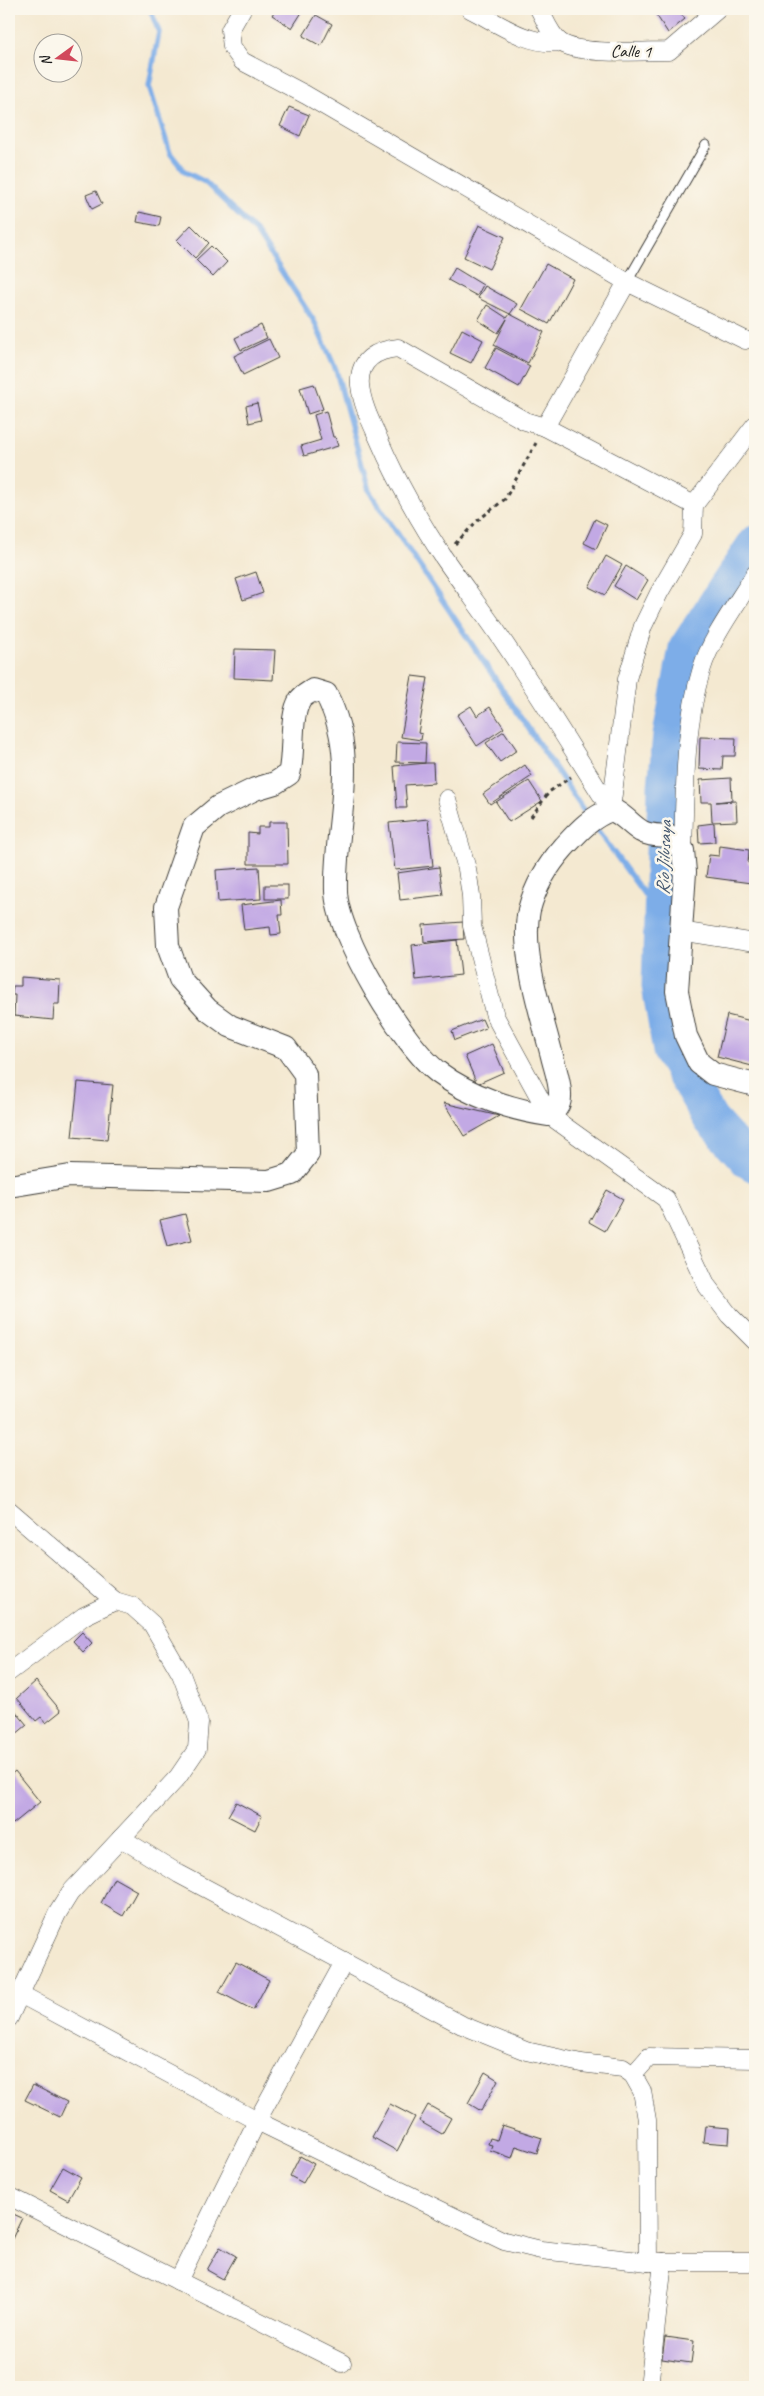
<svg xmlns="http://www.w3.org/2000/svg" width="764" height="2396" viewBox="0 0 764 2396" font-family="Caveat,sans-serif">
<rect width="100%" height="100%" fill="#fbf7ec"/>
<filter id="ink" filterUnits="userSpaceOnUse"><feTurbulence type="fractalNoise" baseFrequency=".02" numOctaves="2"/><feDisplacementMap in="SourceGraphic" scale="10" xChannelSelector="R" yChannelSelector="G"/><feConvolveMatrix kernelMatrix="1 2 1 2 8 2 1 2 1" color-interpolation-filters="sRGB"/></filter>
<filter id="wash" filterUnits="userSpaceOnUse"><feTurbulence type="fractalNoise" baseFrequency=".0096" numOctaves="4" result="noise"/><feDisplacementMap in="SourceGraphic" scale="20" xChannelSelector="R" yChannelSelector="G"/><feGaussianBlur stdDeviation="1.12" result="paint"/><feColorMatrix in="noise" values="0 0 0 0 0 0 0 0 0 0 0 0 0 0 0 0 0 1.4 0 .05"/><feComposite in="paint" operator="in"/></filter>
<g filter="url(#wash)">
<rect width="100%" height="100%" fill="#f4e9d1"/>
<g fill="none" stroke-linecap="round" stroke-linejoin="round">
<!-- stream -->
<g stroke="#7dade8" stroke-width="5.5">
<path d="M150,9L159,32L149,86L170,153L185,172L205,182L256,232L314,321L336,370L369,491L588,817"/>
<path d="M593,824L663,920"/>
</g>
<!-- river -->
<path stroke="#7dade8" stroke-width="35" d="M755,543L686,648L670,735L665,787L659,986L670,1051L711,1120L748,1161L755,1165"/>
</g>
<g id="blocks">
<!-- building -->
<g fill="#c2a9e4">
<path d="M276,9H304L292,28L272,15Z"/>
<path d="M660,9H677L685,19L668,33L655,13Z"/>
<path d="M316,15L332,24L321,46L303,36Z"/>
<path d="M289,107L309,115L300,136L280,126Z"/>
<path d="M96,191L102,204L92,209L86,195Z"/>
<path d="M139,212L161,217L159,226L137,222Z"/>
<path d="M191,225L209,243L195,258L177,240Z"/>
<path d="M479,225L505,237L489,269L464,257Z"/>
<path d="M211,246L227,262L213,277L196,260Z"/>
<path d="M546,264L573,279L549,324L521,309Z"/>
<path d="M455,268L483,285L477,296L448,280Z"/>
<path d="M485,286L517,304L510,314L544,332L528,363L494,345L507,319L498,333L478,320L487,305L507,318L510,314L478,298Z"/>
<path d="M261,325L267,338L241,350L235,338Z"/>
<path d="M462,329L483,340L471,363L450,353Z"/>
<path d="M269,339L278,358L243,375L234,356Z"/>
<path d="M496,348L530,366L519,387L485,368Z"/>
<path d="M314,384L323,409L308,414L300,388Z"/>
<path d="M257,403L261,420L249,423L246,406Z"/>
<path d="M326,411L333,437H335L338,446L304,456L301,446L321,440L314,415Z"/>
<path d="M595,519L607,525L596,549L584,543Z"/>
<path d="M606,556L622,565L605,595L589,587Z"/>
<path d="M626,566L648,580L636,600L614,586Z"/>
<path d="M256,572L263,593L243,600L236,579Z"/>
<path d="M235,649L275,650L273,680L234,678Z"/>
<path d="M412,676L428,678L418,733L422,734L421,740L401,737Z"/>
<path d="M471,706L477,716L490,707L504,728L477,746L457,715Z"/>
<path d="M504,731L517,750L500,762L486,743Z"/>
<path d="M700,737L736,738L735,756H723L722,770L699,769Z"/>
<path d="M397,742L426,743L425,763L396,762Z"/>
<path d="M427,763H433L434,783L405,785L407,808H397L394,766Z"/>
<path d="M525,765L532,776L490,804L483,794Z"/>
<path d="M731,778L732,800L716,802L736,801L737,821L712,822L711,802H701L700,780Z"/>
<path d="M529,781L542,801L509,822L496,802Z"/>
<path d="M428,819L433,866L395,870L389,823Z"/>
<path d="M269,822H287L288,864H248V833L258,834V827H269Z"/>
<path d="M714,823L715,842L699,843L698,825Z"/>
<path d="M720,846L749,850L748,863L753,864L751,883L706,877L709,855L719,856Z"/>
<path d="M259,867L261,899L218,902L216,870Z"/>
<path d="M439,867L443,895L400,900L397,873Z"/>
<rect x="265" y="885" width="23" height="14"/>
<path d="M281,900L282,915H279L281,934L271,935L270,927L244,930L241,905Z"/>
<path d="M463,922L464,939L424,942L423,925Z"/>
<path d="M457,940L461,975L416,980L412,945Z"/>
<path d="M21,977L60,980L59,1004H54L53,1020L14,1016L15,995H12L13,986H21Z"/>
<path d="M727,1015L755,1022V1053L752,1066L717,1057Z"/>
<path d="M482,1019L486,1028L455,1040L452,1031Z"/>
<path d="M492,1044L504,1072L477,1084L465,1056Z"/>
<path d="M78,1082L113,1085L107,1140L72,1137Z"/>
<path d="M444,1103L499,1116L464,1136Z"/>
<path d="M607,1190L623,1199L605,1231L589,1222Z"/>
<path d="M185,1214L192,1240L167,1246L160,1220Z"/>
<path d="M82,1632L92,1643L83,1652L73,1641Z"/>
<path d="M36,1681L61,1711L46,1723L41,1717L36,1721L17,1698Z"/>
<path d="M9,1703L27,1725L9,1740Z"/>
<path d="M15,1771L40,1802L13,1824L9,1819V1776Z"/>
<path d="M236,1802L262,1816L255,1830L228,1816Z"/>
<path d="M114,1878L137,1891L123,1916L101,1903Z"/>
<path d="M236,1962L269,1980L253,2010L219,1992Z"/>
<path d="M485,2072L498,2080L481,2111L468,2103Z"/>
<path d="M33,2085L67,2102L60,2117L25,2100Z"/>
<path d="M390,2104L415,2117L397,2151L372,2137Z"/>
<path d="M428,2105L451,2118L442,2134L419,2121Z"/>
<path d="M502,2125L542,2138L537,2153L516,2146L512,2158L490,2150L492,2145L488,2144L490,2138L497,2140Z"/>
<path d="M705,2126L730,2128L729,2144L703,2142Z"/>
<path d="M300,2156L314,2164L303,2183L290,2176Z"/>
<path d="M63,2167L81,2177L68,2200L50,2190Z"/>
<path d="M9,2212L22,2218L11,2241L9,2240Z"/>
<path d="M220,2247L236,2256L223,2279L207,2270Z"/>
<path d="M665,2337L694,2341L691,2363L662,2359Z"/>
</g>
</g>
</g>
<g filter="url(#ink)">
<use href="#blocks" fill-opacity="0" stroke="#3c3b37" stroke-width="1"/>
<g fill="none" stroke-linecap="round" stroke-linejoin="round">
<!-- service casing -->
<g stroke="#3c3b37" stroke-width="11">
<path id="service" d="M627,282L706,145"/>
</g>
<!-- minor casing -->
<g stroke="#3c3b37" stroke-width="19">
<g id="minor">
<path d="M242,9L230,30L232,47L242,61L306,95L627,282L745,340"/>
<path d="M470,9C498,23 528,46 560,42"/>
<path d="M539,9C545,19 550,35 560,42C580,56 643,51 669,51L718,9"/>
<path d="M545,427L627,282"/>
<path d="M447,799L467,869L471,896L472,926L495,1016L549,1115L666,1199L707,1286L729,1315L755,1341"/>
<path d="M611,810C576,755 542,699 505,644C486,615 464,587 444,558C421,524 396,479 380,442C372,424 362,405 360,385C358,360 376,350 398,348L525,421L545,427L694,505"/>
<path d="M611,810L627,679L643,626L659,593L693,534L694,505L755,425"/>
<path d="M683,850C685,790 684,726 702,668C711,638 739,601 755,574"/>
<path d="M680,931L755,943"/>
<path d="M9,1510L115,1601"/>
<path d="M9,1672L84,1616L115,1601L132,1606L152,1624L181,1674L199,1722L197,1749L178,1777L70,1893L57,1914L9,2018"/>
<path d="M121,1838L179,1874L462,2025L526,2051L581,2063L623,2068L633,2075L642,2091L647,2120L648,2262"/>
<path d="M20,1994L257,2121L504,2241L541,2250L648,2262H755"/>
<path d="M633,2075L649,2057L755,2059"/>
<path d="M9,2196L342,2363"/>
<path d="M178,2281L257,2121L344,1962"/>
<path d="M649,2387L663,2262"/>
</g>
</g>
<!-- tertiary casing -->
<g stroke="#3c3b37" stroke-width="24">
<path id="tertiary" d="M9,1186L70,1176L269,1181L292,1174L308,1154L305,1074L286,1048L230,1026L208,1010L180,979L168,946L166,907L194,827L218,807L255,789L275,783L289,774C295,753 289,717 300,700C302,696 309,693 313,690L326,694C361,760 334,822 336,891C337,936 404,1047 439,1073C470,1096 512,1110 549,1115C555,1110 560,1106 560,1097C561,1084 555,1069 552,1056C542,1016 520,951 529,910C535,887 548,865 564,847C578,832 591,817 611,810C623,813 630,825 641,831C649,836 659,835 668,836L683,850L685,872L677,991L686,1036L699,1063L713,1074L755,1085"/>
</g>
<!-- path -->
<g stroke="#3c3b37" stroke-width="3" stroke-dasharray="4 4" stroke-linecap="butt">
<path d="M455,544L477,521L505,499L536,443"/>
<path d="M531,817L549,792L571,777"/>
</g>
<!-- service -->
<use href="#service" stroke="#fff" stroke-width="9"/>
<!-- minor -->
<use href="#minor" stroke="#fff" stroke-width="18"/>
<!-- tertiary -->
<use href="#tertiary" stroke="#fff" stroke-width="22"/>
</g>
</g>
<g text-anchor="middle" stroke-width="5" stroke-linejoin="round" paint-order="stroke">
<!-- street labels -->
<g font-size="18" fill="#1c1c1c" stroke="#fbf7ec">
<text transform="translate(631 51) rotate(1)" y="6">Calle 1</text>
</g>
<!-- water labels -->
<g font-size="19" font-style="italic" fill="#43566e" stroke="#fbf7ec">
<text transform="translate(663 858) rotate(-88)" y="7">Río Jilusaya</text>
</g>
</g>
<!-- margin -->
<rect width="764" height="2396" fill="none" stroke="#fbf7ec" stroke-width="30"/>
<!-- north arrow -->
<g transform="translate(58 58) rotate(255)"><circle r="24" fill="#fbf7ec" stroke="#a29f99"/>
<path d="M0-4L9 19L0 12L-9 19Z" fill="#d1495b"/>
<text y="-8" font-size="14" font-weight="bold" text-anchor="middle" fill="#1c1c1c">N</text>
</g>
</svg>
